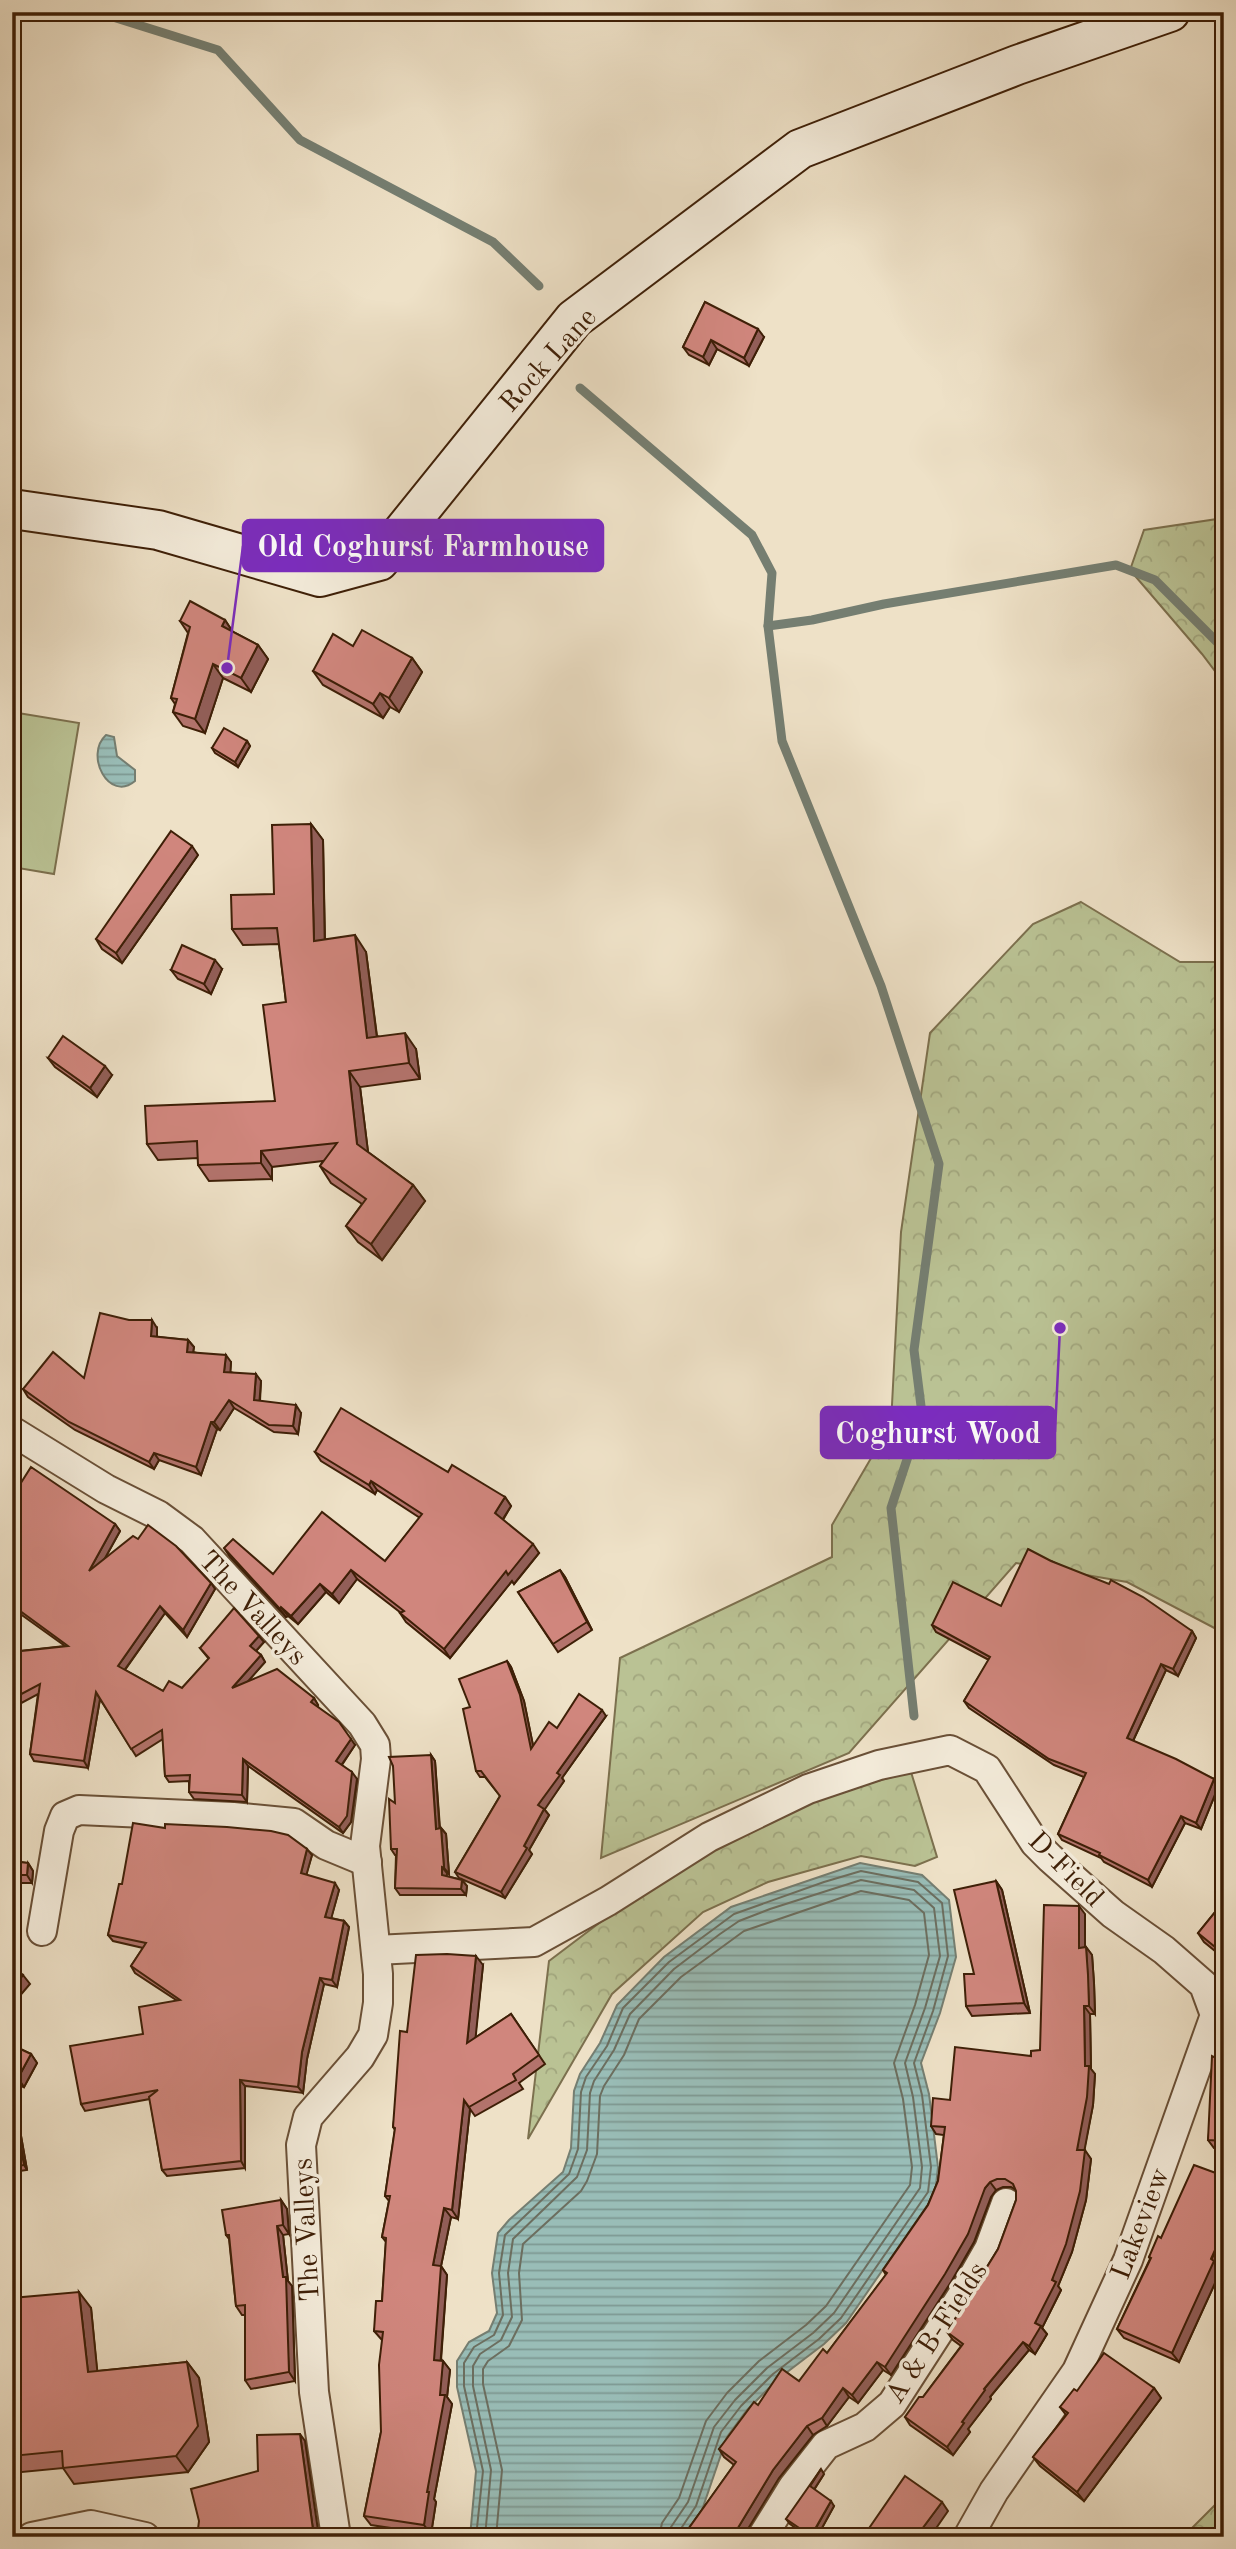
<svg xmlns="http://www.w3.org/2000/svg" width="1236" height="2549" viewBox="0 0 1236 2549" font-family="'Old Standard TT',serif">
<defs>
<pattern id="forest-crowns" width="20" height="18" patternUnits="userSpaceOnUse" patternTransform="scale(1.75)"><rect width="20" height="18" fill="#bac294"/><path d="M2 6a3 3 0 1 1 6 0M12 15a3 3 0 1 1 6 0" fill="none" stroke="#a1a67e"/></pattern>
<pattern id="water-rules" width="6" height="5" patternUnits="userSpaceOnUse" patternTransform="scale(1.75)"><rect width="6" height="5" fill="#99bdb7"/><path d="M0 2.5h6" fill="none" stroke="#7e9993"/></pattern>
</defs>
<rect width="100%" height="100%" fill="#eee1c7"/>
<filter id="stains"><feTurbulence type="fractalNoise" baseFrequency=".00286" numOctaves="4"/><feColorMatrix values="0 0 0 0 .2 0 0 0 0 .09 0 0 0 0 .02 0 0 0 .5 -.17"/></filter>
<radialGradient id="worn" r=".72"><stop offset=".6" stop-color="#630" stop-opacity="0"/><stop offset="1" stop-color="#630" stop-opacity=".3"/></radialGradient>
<!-- forest -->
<g fill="url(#forest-crowns)" stroke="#7c704e" stroke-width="2">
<path d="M1224,518V683L1202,654L1130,570L1144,530Z"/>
<path d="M1081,902L1180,962H1224V1642L1222,1632L1127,1582L1016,1563L849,1753L601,1858L620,1658L832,1557V1525L891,1424L901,1232L930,1033L1033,924Z"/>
<path d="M911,1772L937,1857L915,1866L861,1856L768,1882L703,1912L612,1994L528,2139L549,1961L738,1818Z"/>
<path d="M1224,2496V2537H1183Z"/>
</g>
<!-- pitch -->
<path fill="#bac294" stroke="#7c704e" stroke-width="2" d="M12,712L79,723L54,874L12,867Z"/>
<!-- water -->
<g fill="url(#water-rules)" stroke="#757e71" stroke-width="2">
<path d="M106,735L114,737L117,756L135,770V781C109,803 84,755 106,735Z"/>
<path d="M860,1863L922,1875L949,1900L956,1957L940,2013L921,2063L929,2094L938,2167L935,2194L846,2323L824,2344L778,2379L747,2410L727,2437L702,2510L684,2537H470L476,2471L457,2387V2361L469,2342L489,2331L497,2313L492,2273L498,2233L509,2220L563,2172L571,2148L574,2091L580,2074L600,2043L617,2005L664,1957L731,1907Z"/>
</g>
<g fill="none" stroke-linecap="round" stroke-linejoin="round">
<!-- shore -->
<g stroke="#6c6e5f" stroke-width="2">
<path d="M476,2537L483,2471L464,2386V2363L474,2347L494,2335L503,2315L499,2273L505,2235L569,2174L578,2149L581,2092L586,2077L607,2046L623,2008L669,1962L734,1914L824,1882L861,1871L918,1882L942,1903L948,1956L933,2011L914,2063L922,2095L931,2167L928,2192L841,2318L819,2339L773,2374L741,2406L721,2432L696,2506L680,2530L679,2537"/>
<path d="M485,2537L491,2470L473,2386V2366L480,2354L501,2340L512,2317L508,2273L513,2239L577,2177L587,2150L590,2093L594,2081L614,2050L630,2014L674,1969L720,1934L739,1921L770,1909L861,1880L914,1890L934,1908L940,1956L925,2008L905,2063L913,2097L922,2167L920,2188L834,2313L813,2333L767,2368L735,2400L714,2427L688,2502L671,2527L670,2537"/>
<path d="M496,2537L502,2470L483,2384V2369L488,2361L509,2346L522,2320L519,2273L523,2244L581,2191L587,2181L597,2154L600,2096L604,2086L624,2055L639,2019L681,1977L744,1931L861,1891L909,1900L924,1913L929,1955L915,2005L894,2063L903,2099L912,2167L910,2185L826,2306L806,2325L759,2361L727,2393L706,2421L679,2498L662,2523L659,2537"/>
</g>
<!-- stream -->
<g stroke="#757e71" stroke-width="9">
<path d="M97,12L218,50L300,140L493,242L539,286"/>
<path d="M580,388L752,535L772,573L768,626L782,741L881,986L939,1164L914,1350L922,1414L891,1508L914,1716"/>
<path d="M768,626L812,620L884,604L1116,565L1155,580L1224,649"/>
</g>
<!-- street casing -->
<g stroke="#6a5037" stroke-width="32">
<g id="street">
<path d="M12,1431L106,1489L158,1515L192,1540L362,1724L375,1745L376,1759L365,1846L378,1974V2003L373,2035L360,2057L308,2117L301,2145L314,2392L336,2537"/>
<path d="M42,1931L59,1831L65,1816L79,1810L233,1817L294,1823L326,1845L367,1862"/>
<path d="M376,1950L534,1942L608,1901L709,1837L808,1789L879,1765L950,1750L987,1769L1035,1843L1050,1858L1113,1914L1164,1950L1204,1985L1215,2015L1128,2260L1077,2371L994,2491L968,2537"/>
<path d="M32,2537L91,2525L145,2537"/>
<path d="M762,2537L793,2487L826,2445L865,2427L892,2404L965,2291L989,2249L1006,2203"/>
</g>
</g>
<!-- secondary casing -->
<g stroke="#3e1f07" stroke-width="42">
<path id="secondary" d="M12,509L158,530L320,577L379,561L574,319L800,149L1017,65L1170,12"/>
</g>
<!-- street -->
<use href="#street" stroke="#f4ecdb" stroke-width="28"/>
<!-- secondary -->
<use href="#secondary" stroke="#f4ecdb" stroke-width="38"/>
</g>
<!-- wall -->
<g fill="#b3736c" stroke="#3e1f07" stroke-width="2">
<path d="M705,302L764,337L749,366L717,349L709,365L689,355L683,347Z"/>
<path d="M225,620L233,632L258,645L268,659L251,692L223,678L205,733L183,726L173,712L175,704L171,698L188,633L180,621Z"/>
<path d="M353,646L412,658L422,672L399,712L390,707L383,718L323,685L313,671Z"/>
<path d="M247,741L250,746L238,767L215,753L212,748Z"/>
<path d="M311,824L323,840L325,939L366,952L377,1036L416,1049L420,1079L360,1087L368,1152L413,1185L425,1201L382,1260L358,1242L346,1226L362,1204L331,1183L320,1166L323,1161L272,1167V1179L209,1181L198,1165V1158L158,1160L147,1144L275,1101L286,1002L279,944L243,945L232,929L274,894Z"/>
<path d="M198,855L122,963L102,949L96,939Z"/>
<path d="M222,969L211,994L178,979L171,970Z"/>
<path d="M48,1058L112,1075L97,1097L55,1067Z"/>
<path d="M157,1328V1337L188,1340L194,1347L193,1352L231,1362L230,1372L261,1381L260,1401L301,1413L298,1434L274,1432L234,1408L220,1430L217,1429L201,1475L159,1460L154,1469L75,1430L28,1397L23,1389L84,1378Z"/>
<path d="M315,1452L448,1472L505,1497L511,1506L503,1520L539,1553L514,1584L512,1581L450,1658L406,1622L400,1613H401L357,1579L339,1603L326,1592L298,1624L288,1616L286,1617L230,1557L224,1548L273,1574L385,1561L420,1518L377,1490L375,1494L321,1461Z"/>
<path d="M12,1497L115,1524L120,1531L104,1560L211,1583L215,1589L187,1637L165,1613L125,1670L163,1691L182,1688L209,1659L200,1648L264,1642L256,1651L261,1655L265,1662L248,1681L314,1698L318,1705L317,1706L355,1745L342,1765L357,1779L351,1822L343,1833L248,1766L247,1802L194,1799L189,1792V1781L169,1782L165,1776L163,1739L136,1756L100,1699L88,1768L34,1761L30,1754L38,1694L12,1708V1652L65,1646L12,1608Z"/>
<path d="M1051,1561L1192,1631L1196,1638L1178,1676L1166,1670L1133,1741L1214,1779L1219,1785L1201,1829L1185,1823L1152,1887L1104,1862L1101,1858L1062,1840L1058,1834L1084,1777L1054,1765L969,1708L964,1701L989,1660L936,1632L932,1625L1001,1606Z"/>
<path d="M560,1570L565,1577L592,1630L558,1652L518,1592Z"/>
<path d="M507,1661L511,1667L524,1701L533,1746L557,1728L606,1716L562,1778L564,1781L544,1809L549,1815L529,1850L532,1854L505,1898L459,1878L455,1872L500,1796L485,1777H480L476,1771L470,1707Z"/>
<path d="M431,1755L435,1761L440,1828H441L446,1834L449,1874L447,1873L446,1876L462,1880L467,1886L466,1895H400L395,1888L396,1855H395L391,1849L395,1803Z"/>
<path d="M312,1855L306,1875L339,1890L331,1918L344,1921L349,1927L337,1987L324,1984L307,2059L303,2093L245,2086V2168L167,2176L162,2170L150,2099L85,2111L81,2104L176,2000L135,1973L131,1966L143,1948L113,1941L108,1935L122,1884Z"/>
<path d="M12,1861L28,1863L33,1871L32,1883H12Z"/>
<path d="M996,1881L1002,1890L1030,2013L972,2016L966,2006Z"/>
<path d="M1224,1901V1969L1215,1958V1951L1204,1942L1198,1933Z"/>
<path d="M1085,1914V1947H1086L1092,1955L1094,1983L1095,2014H1090L1091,2069L1095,2074L1093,2105L1084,2150L1091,2159L1086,2200L1072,2252L1058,2286L1061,2290L1042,2328L1047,2334L1035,2354L1029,2350L990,2397L991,2399L968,2429L970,2432L953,2455L910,2425L905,2417L923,2397L961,2346L953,2340L947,2332L998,2249L1016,2200V2190L1011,2187H1003L996,2190L991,2197L974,2242L951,2282L891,2375L883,2370L858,2403L849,2397L827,2426L813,2435L779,2478L691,2531L689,2528L734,2465L724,2457L719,2449L758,2405L799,2381L827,2353L886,2275L883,2270L928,2205L938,2181L944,2135L936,2134L931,2126L950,2100L1040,2050Z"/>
<path d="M483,1965L475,2038L511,2014L545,2064L519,2083L523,2089L475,2116L470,2109L458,2219L451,2217L441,2266L447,2275L441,2361H443L450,2370L447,2397L452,2404L434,2499L436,2502L431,2534L371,2525L364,2516L381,2432L382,2340L374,2331L382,2301L386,2242L382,2237L389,2201L385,2196L395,2130L393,2127L407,2032Z"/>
<path d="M1224,2029V2149L1214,2148L1208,2140Z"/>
<path d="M12,2045L31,2054L37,2063L24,2087L12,2084Z"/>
<path d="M12,2131L21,2136L27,2170L12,2172Z"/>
<path d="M1224,2176V2254L1218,2267L1221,2270L1179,2362L1124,2338L1117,2329L1150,2259L1149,2257L1161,2238Z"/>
<path d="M281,2200L287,2209L289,2234L283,2235L288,2281L292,2286L295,2381L251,2389L245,2380V2315H242L236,2306L229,2239L226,2235Z"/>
<path d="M12,2298L91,2308L97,2371L187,2362L199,2378L209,2442L188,2472L74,2484L63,2468L12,2473Z"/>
<path d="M1154,2388L1161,2398L1084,2501L1040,2466L1033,2457L1066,2415L1060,2407L1077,2391Z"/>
<path d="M824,2474L814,2490L834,2506L817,2537H808L790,2524L786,2519Z"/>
</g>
<!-- shaded-wall -->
<g fill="#925e58" stroke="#3e1f07" stroke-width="2">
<path d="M758,329L764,337L749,366L744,358Z"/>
<path d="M711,340L717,349L709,365L703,357Z"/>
<path d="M225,620L234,634L222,626Z"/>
<path d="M258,645L268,659L251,692L241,678Z"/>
<path d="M412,658L422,672L399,712L389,698Z"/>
<path d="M213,664L223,678L205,733L195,719Z"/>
<path d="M380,693L390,707L383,718L373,704Z"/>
<path d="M247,741L250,746L238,767L235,762Z"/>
<path d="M311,824L323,840L325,957L314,941Z"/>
<path d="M192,846L198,855L122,963L116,953Z"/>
<path d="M355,935L366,952L379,1054L367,1038Z"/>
<path d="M215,960L222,969L211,994L204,984Z"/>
<path d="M405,1033L416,1049L420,1079L409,1063Z"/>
<path d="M105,1066L112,1075L97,1097L90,1088Z"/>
<path d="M349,1071L360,1087L369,1160L357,1144Z"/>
<path d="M261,1151L272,1167V1179L261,1163Z"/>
<path d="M413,1185L425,1201L382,1260L371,1244Z"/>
<path d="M152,1320L157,1328V1344L151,1336Z"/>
<path d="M188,1340L194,1347L192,1359L187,1352Z"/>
<path d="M226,1355L231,1362L230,1380L224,1372Z"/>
<path d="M256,1374L261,1381L259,1407L254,1400Z"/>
<path d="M229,1400L234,1408L220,1430L214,1422Z"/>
<path d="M296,1405L301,1413L298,1434L293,1426Z"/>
<path d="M211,1422L217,1429L201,1475L196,1467Z"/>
<path d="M154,1453L159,1460L154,1469L149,1462Z"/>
<path d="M371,1481L377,1490L375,1494L369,1485Z"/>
<path d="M505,1497L511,1506L501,1522L495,1513Z"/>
<path d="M115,1524L120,1531L94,1578L89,1571Z"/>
<path d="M533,1544L539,1553L514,1584L512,1581L450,1658L444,1649L506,1571Z"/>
<path d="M351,1570L357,1579L339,1603L332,1594Z"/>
<path d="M560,1570L565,1577L592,1630L587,1622Z"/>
<path d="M211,1583L215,1589L187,1637L183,1630Z"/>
<path d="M320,1584L326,1592L298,1624L291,1616Z"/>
<path d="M160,1606L165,1613L123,1672L118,1666Z"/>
<path d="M281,1607L288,1616L286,1617L280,1609Z"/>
<path d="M1192,1631L1196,1638L1178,1676L1173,1669Z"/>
<path d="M259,1636L264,1642L254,1653L250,1646Z"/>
<path d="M261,1655L265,1662L236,1695L232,1688Z"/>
<path d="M507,1661L511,1667L524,1701L535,1755L531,1749Z"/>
<path d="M1161,1664L1166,1670L1131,1745L1127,1738Z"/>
<path d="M96,1692L100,1699L88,1768L84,1761Z"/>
<path d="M314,1698L318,1705L316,1708L311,1702Z"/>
<path d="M602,1710L606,1716L562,1778L564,1781L543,1812L538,1805L557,1773Z"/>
<path d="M351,1739L355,1745L340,1767L336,1761Z"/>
<path d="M431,1755L435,1761L440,1835L436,1829Z"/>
<path d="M243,1759L248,1766L247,1802L242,1795Z"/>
<path d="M352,1772L357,1779L351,1822L343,1833L339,1827Z"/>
<path d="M1214,1779L1219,1785L1201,1829L1196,1823Z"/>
<path d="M544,1809L549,1815L529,1850L532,1854L505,1898L501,1892L524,1846Z"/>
<path d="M1181,1816L1185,1823L1152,1887L1148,1880Z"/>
<path d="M441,1828L446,1834L449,1874L444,1868Z"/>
<path d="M307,1849L312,1855L305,1880L301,1873Z"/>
<path d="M28,1863L33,1871L32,1883L27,1875Z"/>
<path d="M442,1867L447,1873L446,1881L442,1875Z"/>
<path d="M462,1880L467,1886L466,1895L461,1889Z"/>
<path d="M996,1881L1002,1890L1030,2013L1024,2003Z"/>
<path d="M335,1883L339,1890L330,1923L325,1917Z"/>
<path d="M1079,1906L1085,1914V1956L1079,1948Z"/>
<path d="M344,1921L349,1927L337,1987L332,1980Z"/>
<path d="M1086,1947L1092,1955L1094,1983L1095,2014L1089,2006Z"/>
<path d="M476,1956L483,1965L474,2053L467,2043Z"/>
<path d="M23,1975L30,1984L12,2005V1989Z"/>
<path d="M320,1978L324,1984L307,2059L303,2093L298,2087L302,2052Z"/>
<path d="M1084,2006L1090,2014L1091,2069L1095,2074L1093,2105L1083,2158L1077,2150L1085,2066Z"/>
<path d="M31,2054L37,2063L24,2087L18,2078Z"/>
<path d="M240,2080L245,2086V2168L241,2161Z"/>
<path d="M464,2100L470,2109L458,2219L452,2210Z"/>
<path d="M18,2132L21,2136L27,2170L24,2165Z"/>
<path d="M1085,2150L1091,2159L1086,2200L1072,2252L1058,2286L1061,2290L1042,2328L1047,2334L1035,2354L1029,2346L1035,2323L1052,2280Z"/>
<path d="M990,2182L996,2190L991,2197L974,2242L951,2282L891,2375L885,2367L985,2188Z"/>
<path d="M281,2200L287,2209L289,2234L283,2225Z"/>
<path d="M444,2208L451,2217L441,2266L447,2275L440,2369L434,2360L433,2265Z"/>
<path d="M277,2226L283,2235L288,2281L292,2286L295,2381L289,2372L283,2277Z"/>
<path d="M1224,2230V2254L1218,2267L1221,2270L1179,2362L1172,2353Z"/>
<path d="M79,2292L91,2308L99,2388L88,2372Z"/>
<path d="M1023,2342L1029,2350L990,2397L991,2399L968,2429L970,2432L953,2455L947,2447L962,2422L984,2389Z"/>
<path d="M443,2361L450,2370L447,2397L452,2404L434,2499L436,2502L431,2534L424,2525L427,2492Z"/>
<path d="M187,2362L199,2378L209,2442L188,2472L176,2456Z"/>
<path d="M877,2362L883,2370L858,2403L852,2395Z"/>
<path d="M843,2388L849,2397L827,2426L822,2418Z"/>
<path d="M1154,2388L1161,2398L1084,2501L1077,2492Z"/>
<path d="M807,2426L813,2435L779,2478L743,2537H734L733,2536L773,2470Z"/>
<path d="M300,2434L305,2441L319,2537H314Z"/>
<path d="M821,2469L824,2474L813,2491L810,2486Z"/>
<path d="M831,2501L834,2506L817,2537H811Z"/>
<path d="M942,2502L948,2511L930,2537H922L919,2533Z"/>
</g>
<!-- building -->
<g fill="#d0867d" stroke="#3e1f07" stroke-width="2">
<path d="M705,302L758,329L744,358L711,340L703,357L683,347Z"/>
<path d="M190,601L225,620L222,626L258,645L241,678L213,664L195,719L173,712L177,699L171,698L190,627L180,621Z"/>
<path d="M362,630L412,658L389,698L380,693L373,704L313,671L333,634L353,646Z"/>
<path d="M224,728L247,741L235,762L212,748Z"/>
<path d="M311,824L314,941L355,935L367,1038L405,1033L409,1063L349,1071L357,1144L413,1185L371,1244L346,1226L366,1199L320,1166L337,1143L261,1151V1163L198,1165L197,1141L147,1144L145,1106L275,1101L263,1005L286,1002L277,928L232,929L231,895L274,894L272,825Z"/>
<path d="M171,831L192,846L116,953L96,939Z"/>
<path d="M182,945L215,960L204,984L171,970Z"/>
<path d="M63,1036L105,1066L90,1088L48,1058Z"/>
<path d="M100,1313L129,1320H152L151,1336L188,1340L187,1352L226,1355L224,1372L256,1374L254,1400L296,1405L293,1426L269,1425L229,1400L214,1422H211L196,1467L154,1453L149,1462L69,1422L23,1389L53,1352L84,1378Z"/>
<path d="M341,1408L448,1472L452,1465L505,1497L495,1513L533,1544L508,1575L506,1571L444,1649L400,1613L404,1611L351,1570L332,1594L320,1584L291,1616L281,1607L280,1609L224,1548L233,1539L273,1574L322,1512L385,1561L422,1514L371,1481L369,1485L315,1452Z"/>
<path d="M31,1467L115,1524L89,1571L133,1536L138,1539L148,1525L176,1546L211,1583L183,1630L160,1606L118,1666L163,1691L169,1681L182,1688L209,1658L200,1648L234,1608L259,1636L250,1646L261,1655L232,1688L277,1669L314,1698L311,1702L339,1722L351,1739L336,1761L352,1772L347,1816L339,1827L243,1759L242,1795L189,1792L190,1775L165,1776L162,1730L131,1749L96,1692L84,1761L30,1754L40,1684L12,1699V1652L68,1646L12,1605V1497Z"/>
<path d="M1028,1549L1051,1561L1109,1584L1111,1580L1143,1597L1192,1631L1173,1669L1161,1664L1127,1738L1176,1759L1214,1779L1196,1823L1181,1816L1148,1880L1099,1855L1100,1853L1058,1834L1086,1773L1049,1759L964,1701L990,1657L932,1625L953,1582L1001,1606Z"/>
<path d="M560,1570L587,1622L553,1644L518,1592Z"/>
<path d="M507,1661L520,1695L531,1749L549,1722L557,1728L579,1694L602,1710L557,1773L560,1775L538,1805L544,1809L524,1846L527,1848L501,1892L455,1872L500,1796L481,1771H476L463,1709L470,1707L459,1679Z"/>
<path d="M431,1755L436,1829L441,1828L444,1868L442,1867V1875L462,1880L461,1889L395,1888L397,1849H391L389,1799L395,1803L393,1766L389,1757Z"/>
<path d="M133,1823L165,1828V1824L227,1827L271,1831L288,1835L307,1849L301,1873L335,1883L325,1917L344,1921L332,1980L320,1978L302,2052L298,2087L240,2080L241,2161L162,2170L149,2097L158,2090L81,2104L70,2046L143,2034L139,2007L180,2000L131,1966L146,1943L108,1935L119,1884H122Z"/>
<path d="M12,1861L28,1863L27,1875H12Z"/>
<path d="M996,1881L1024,2003L966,2006L964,1974H974L954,1890Z"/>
<path d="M1224,1901V1965L1215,1958V1947L1198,1933Z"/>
<path d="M1044,1905L1079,1906V1948L1086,1947L1088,1975L1089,2006H1084L1085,2066H1089L1087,2097L1077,2150H1085L1080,2191L1066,2244L1052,2280L1056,2282L1035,2323L1041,2326L1029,2346L1023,2342L984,2389L985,2390L962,2422L964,2423L947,2447L905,2417L919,2397H923L963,2344L947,2332L998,2249L1016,2200V2191L1013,2184L1005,2179H997L990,2182L985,2188L968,2234L945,2274L885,2367L877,2362L852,2395L843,2388L822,2418L807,2426L773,2470L733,2536L734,2537H687L692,2530L689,2528L736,2462L719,2449L754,2402L758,2405L782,2369L799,2381L823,2349L827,2353L887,2273L883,2270L928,2205L938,2181L945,2127L931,2126L933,2098L950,2100L955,2047L1031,2056V2051L1040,2050Z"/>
<path d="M447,1954L476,1956L467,2043L511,2014L539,2055L513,2074L516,2080L469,2107L464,2100L452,2210L444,2208L433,2265L441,2266L434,2360L443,2361L440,2395H445L427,2492H429L424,2525L364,2516L381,2432L379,2365L383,2332L374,2331L376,2301H382L386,2238L382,2237L390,2196H385L395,2128L393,2127L400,2031L407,2032L416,1955Z"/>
<path d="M12,1966L23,1975L12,1989Z"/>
<path d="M1224,2029V2141L1208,2140L1212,2056L1220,2060Z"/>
<path d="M12,2045L31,2054L18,2078L12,2076Z"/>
<path d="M12,2131L18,2132L24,2165L12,2167Z"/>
<path d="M1194,2165L1224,2176V2230L1211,2259L1214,2261L1172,2353L1117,2329L1151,2258L1149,2257L1158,2236L1161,2238Z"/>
<path d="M281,2200L283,2225L277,2226L283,2277H286L289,2372L245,2380V2305L236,2306L229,2235H226L222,2210Z"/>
<path d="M79,2292L88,2372L187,2362L198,2426L176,2456L63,2468L62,2451L12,2456V2298Z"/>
<path d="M1104,2353L1154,2388L1077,2492L1033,2457L1068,2413L1060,2407L1074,2389L1077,2391Z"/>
<path d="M300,2434L314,2537H197L199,2521L191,2489L258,2471L257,2435Z"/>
<path d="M821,2469L810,2486L831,2501L811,2536L786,2519Z"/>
<path d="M905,2476L942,2502L919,2533L924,2537H863Z"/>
</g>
<g text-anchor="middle" stroke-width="7" stroke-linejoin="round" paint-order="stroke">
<!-- street labels -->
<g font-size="28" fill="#3e1f07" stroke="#f4ecdb">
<text transform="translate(547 359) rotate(-48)" y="10">Rock Lane</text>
<text transform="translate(254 1607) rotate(47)" y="10">The Valleys</text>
<text transform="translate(1067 1868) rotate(45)" y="10">D-Field</text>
<text transform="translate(1139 2223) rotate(-69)" y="10">Lakeview</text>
<text transform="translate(305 2230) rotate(-93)" y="10">The Valleys</text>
<text transform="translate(935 2332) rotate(-57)" y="10">A &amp; B-Fields</text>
</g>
</g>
<!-- callouts -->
<path fill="none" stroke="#7b2cbf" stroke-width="2.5" d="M227 668L243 546M1060 1328L1055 1432"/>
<g fill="#7b2cbf" stroke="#f4ecdb" stroke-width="2.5">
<circle cx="227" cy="668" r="7"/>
<circle cx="1060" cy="1328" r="7"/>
</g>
<g fill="#7b2cbf" stroke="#7b2cbf" stroke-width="2.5">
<rect x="243" y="520" width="360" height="51" rx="7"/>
<rect x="821" y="1407" width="234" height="51" rx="7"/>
</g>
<g font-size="30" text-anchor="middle" font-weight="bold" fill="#fff">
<text x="423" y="556">Old Coghurst Farmhouse</text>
<text x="938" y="1443">Coghurst Wood</text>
</g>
<!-- margin -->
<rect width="1236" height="2549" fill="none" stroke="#eee1c7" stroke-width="42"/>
<rect x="14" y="14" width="1208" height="2521" fill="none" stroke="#3e1f07" stroke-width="3.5"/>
<rect x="21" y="21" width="1194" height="2507" fill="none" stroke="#3e1f07" stroke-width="2"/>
<rect width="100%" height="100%" filter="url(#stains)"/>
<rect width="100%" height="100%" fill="url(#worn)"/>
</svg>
